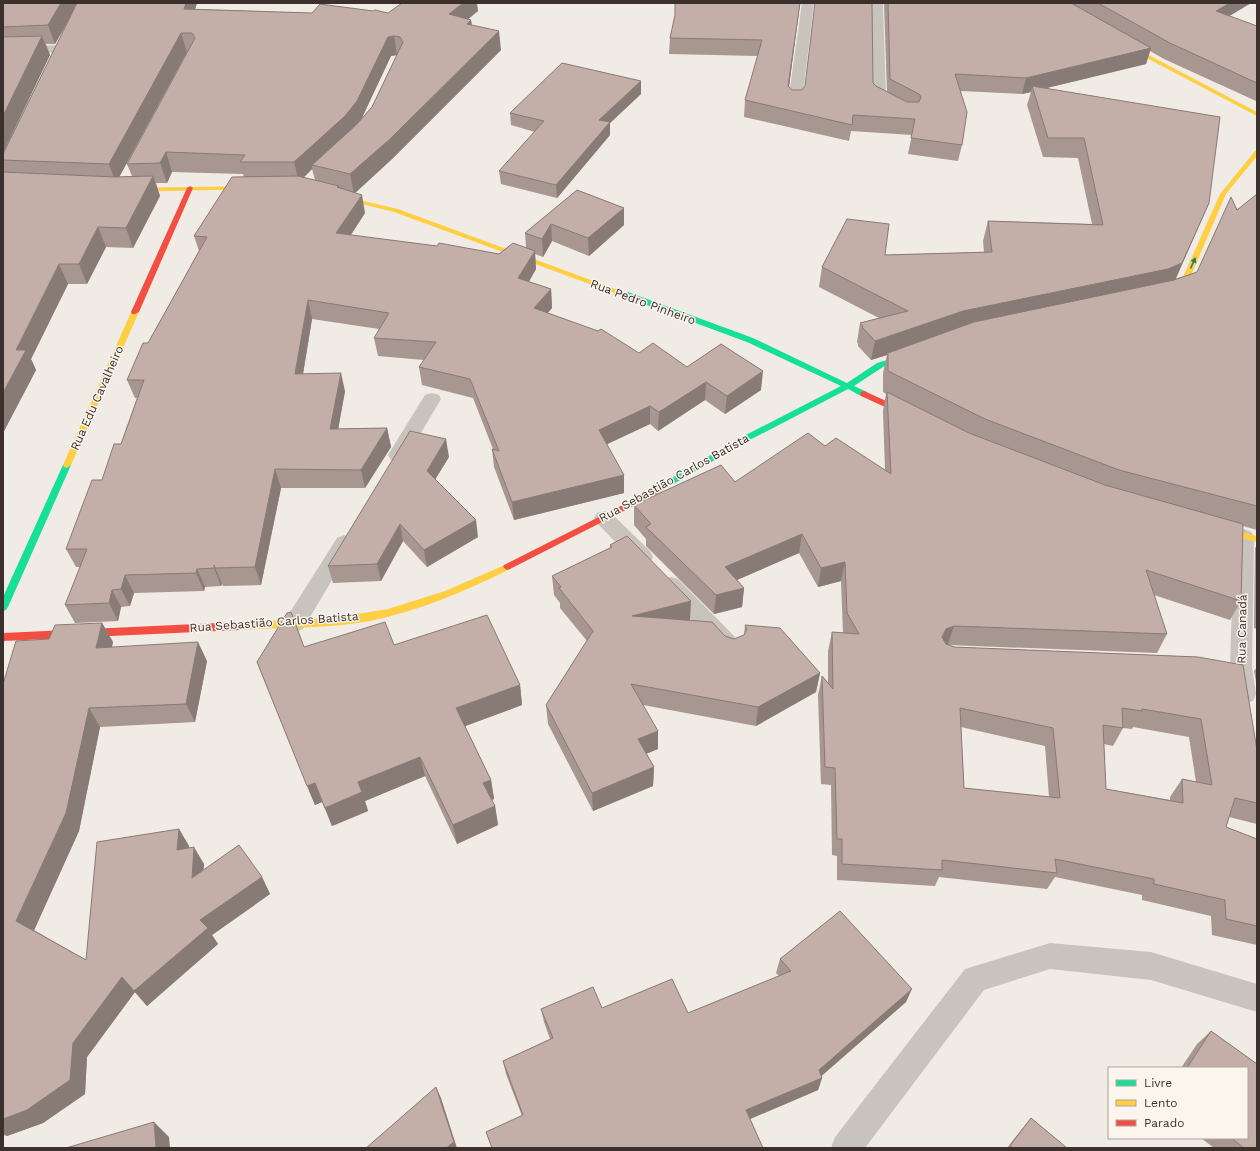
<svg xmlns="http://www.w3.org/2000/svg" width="1260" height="1151" viewBox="0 0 1260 1151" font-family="'Work Sans',sans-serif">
<rect width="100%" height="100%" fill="#f0ebe5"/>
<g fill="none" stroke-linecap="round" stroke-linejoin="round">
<!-- lane -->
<g fill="#c9c3be" fill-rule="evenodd">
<path d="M802,3H814L802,102L800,105H790L788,102Z"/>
<path d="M871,3H883L886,96L900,103L902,106L900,109C891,111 877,105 872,98Z"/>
<path d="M61,45L66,46L68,49L66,52L3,55V47Z"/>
<path d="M432,393L439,395L441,399L405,460L398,462L391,460L388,455L391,450L425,395Z"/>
<path d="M604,511L611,513L650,551L653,557L650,563L643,565L636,563L597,523L594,518L597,513Z"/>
<path d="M1244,529L1251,532L1254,537L1252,667L1256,694L1253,701L1245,703L1237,701L1234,694L1230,667L1234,537L1237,532Z"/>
<path d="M344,535L351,538L354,543L303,629L295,632L287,629L284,623L287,617L337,538Z"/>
<path d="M671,577L678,579L735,637L738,643L735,649L727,652L719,649L664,591L660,585L664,579Z"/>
</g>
<!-- street -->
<path fill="#c9c3be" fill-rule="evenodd" d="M1050,943L1151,952L1257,984V1012L1151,980L1050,969L984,990L865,1148H831L835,1137L965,969Z"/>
<!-- fast -->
<g fill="#16e098" fill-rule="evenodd">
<path d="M622,292H628L753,338L847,383L877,363L913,352L917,354L916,356L883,367L854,386L867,392L868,394L867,396H861L848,389L744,443L658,493L655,492L654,490L655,488L738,439L841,386L747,342L622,296Z"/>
<path d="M67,462L71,465L8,607L6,610L3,611V597L63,465Z"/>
</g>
<!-- slow -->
<g fill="#ffcf43" fill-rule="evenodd">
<path d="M1120,42H1124L1257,112V116L1120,44Z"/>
<path d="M1257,150V156L1226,194L1186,287L1169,295H1163V291L1179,286L1220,194L1255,151Z"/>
<path d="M255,186L257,187V189L127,192L124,190L127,188Z"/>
<path d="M334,194L398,209L629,294L625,296H622L394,212L332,197L331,196Z"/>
<path d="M132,310H135L139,312L71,465L67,468L64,467L63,465Z"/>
<path d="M1215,526L1257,536V542L1212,531L1211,529L1212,527Z"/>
<path d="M507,564L510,565L511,567L510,569C466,591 419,611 370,621C328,629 283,627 240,630L237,629L235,626L237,623L240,622L333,618L388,609L445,591Z"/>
</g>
<!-- jam -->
<g fill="#f24e42" fill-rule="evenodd">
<path d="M190,186L193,188L139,312L135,314H132L131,312L187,188Z"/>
<path d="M864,391L913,413L914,415L910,418L907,417L861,396L860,394L861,392Z"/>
<path d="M658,487L661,488L662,490L661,492L510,569L507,570L503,567L504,565Z"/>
<path d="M240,622L243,623L245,626L243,629L240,630L3,641V633Z"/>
</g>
</g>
<!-- wall -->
<g fill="#a89690" fill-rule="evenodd">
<path d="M3,3H197L195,9L312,13H388L478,11L468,19L471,20L472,25L501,50L392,159L355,193L365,213L351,235L499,254L526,247L525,233L577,190L624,208V225L589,256L552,241L543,257L535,254L536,269L529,282L551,289L552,308L548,313L639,353L687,367L761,390L725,414L705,400L658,431L650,424L607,444L624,493L514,520L494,467L492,449H493L473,398L422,385L419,367L424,360L378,356L374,338L379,329L312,319L303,374L345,391L338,429L387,428L391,447L365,488H281L261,585L223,586L222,584L221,586L205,587L204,591L134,593L130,606L121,607L118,621L75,623L65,605L80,567H76L66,549L121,444L137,398H135L127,380L148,343L199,251L194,236L244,177L243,174L172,172L167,183H156L160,196L133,248L106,247L87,284H68L31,359L36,370L3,433V154L69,20L55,44H46L50,55L3,153ZM187,52H188L127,164L132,176L119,177ZM397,55L372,107L361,119L391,56ZM312,169L315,180L303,178Z"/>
<path d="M800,3L789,86L792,90H802L873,83L876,86L887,92L884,3H1251L1229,16L1257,26V100L1256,101L1164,59L1150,51L1146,64L1047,88L1209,203L1175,279L1197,272L1237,210L1257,194V530L1243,526L1241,601L1230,620L1154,595L1167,634L1157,653L948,645L954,647L1198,657L1257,750V824L1229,817L1226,827L1257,839V945L1212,935L1211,916L1142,900V895L1055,877L1047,889L939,877L935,886L837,880V856L832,855L831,785L821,784L818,695L822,676L828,683V651L832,632L843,633L841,581L818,587L799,553L737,580L744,588L742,607L714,614L646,546V539L634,525V505L735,482L825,446L885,470L883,411L886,394L883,392V373L887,355L871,360L858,346V344L857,342L860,323L879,318L819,287L822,267L885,255L984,252L983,241L988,221L1092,224L1078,158L1043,157L1027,105L1031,92L1022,94L961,91L962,145L958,161L908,154L912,135L851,131L849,141L744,117L745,100L758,56L669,54L670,38L675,15ZM961,727L1045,746L1049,797L964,788ZM1133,727L1189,737L1196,782L1182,779L1170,797V800L1106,789L1104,744L1113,746L1123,728L1132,729Z"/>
<path d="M641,81V94L610,123V135L557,198L501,184L499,171L535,132L511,125L510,113Z"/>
<path d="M449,457L435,479L478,537L427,567L403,541L381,581L333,583L328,566Z"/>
<path d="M610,545L690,621L734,639L744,635L745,625L820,673L816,692L756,726L643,705L658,749L646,754L654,767L653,786L593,811L548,724L546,705L587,641L560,608V603L554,595L552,576L610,548Z"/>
<path d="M1257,545V629L1254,628L1255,548Z"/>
<path d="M102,623L113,642L112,647L207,661L195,722L100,727L79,831L34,930L86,960L179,829L189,846V847L204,864L203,870L262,877L270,894L212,935L218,944L147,1006L135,992L87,1057L85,1094L43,1123L7,1136L3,1135V684L49,639Z"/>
<path d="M394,645L520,685L522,705L465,726L491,780L494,799L492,800L495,806L498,825L457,844L425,776L365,801L368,811L332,826L322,802L315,805L257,662L304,647Z"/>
<path d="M1257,667V687L1254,671Z"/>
<path d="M780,959L906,1002L821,1076L822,1078L818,1090L750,1119L763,1148H492L486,1132L522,1116L506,1074L503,1061L550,1039L544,1022L541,1009L602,1008L688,1013L779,976L776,973Z"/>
<path d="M1211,1031L1257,1064V1148H1214L1201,1138H1247V1068H1181L1197,1044Z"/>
<path d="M1031,1118L1067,1148H1007L1021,1130Z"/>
</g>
<!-- shaded-wall -->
<g fill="#887a75">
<path d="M61,3H78L55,44L48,25Z"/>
<path d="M186,3H197L189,28L184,9Z"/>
<path d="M463,3H477L478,11L451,33L449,14Z"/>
<path d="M800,3L787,102L788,86Z"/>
<path d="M1230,3H1251L1211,27L1216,11Z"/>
<path d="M471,20L473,38L467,24Z"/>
<path d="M499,31L501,50L392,159L354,194L350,174Z"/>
<path d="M181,33L187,52L116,183L109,164Z"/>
<path d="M42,36L50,55L3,153V116Z"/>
<path d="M394,36L397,55L391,56L361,120L349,135L312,165V169L299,182L294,162L388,37Z"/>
<path d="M1151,48L1146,64L1034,91L1032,86L1031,92L1022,94L1026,78Z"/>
<path d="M641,81V94L610,123V135L557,198L556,185L599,120Z"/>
<path d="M166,152L172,172L167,183L160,163Z"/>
<path d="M153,176L160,196L133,248L126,228Z"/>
<path d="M362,195L365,213L340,251L336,233Z"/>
<path d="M1209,203L1174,283L888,353L887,355L871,360L875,341L963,311Z"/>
<path d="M624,208V225L589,256L588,238Z"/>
<path d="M551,224L552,241L543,257L542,239Z"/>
<path d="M98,227L106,247L87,284L79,264Z"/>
<path d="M535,251L536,269L520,296L518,278Z"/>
<path d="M59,264L68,284L31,359L36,370L3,433V393L16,350Z"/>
<path d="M551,289L552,308L535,326L534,308Z"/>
<path d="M308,300L312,319L300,392L295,374Z"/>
<path d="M763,371L761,390L725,414L727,396Z"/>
<path d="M341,373L345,391L335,447L330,429Z"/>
<path d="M706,382L705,400L658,431L659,412Z"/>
<path d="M650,406V424L599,448V430Z"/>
<path d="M387,428L391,447L365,488L361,470Z"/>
<path d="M446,439L449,457L430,488L427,471Z"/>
<path d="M275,469L281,488L261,585L255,567Z"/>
<path d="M624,475V493L514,520L512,502Z"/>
<path d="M476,520L478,537L427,567L424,550Z"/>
<path d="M400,524L403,541L381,581L377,564Z"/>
<path d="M802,534L799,553L723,586L725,567Z"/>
<path d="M845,562L841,581L818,587L821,568Z"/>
<path d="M214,565L222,584L221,586L214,568Z"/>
<path d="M197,569L205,587L204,591L196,573Z"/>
<path d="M125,575L134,593L130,606L121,589Z"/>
<path d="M744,588L742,607L714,614L716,595Z"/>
<path d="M112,590L121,607L118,621L109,603Z"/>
<path d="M691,601L690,621L632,616Z"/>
<path d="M102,623L113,642L107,667L96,648Z"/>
<path d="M954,626L948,644L939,648L942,637L946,629Z"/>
<path d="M198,642L207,661L195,722L186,704Z"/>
<path d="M820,673L816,692L756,726L758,707Z"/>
<path d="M520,685L522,705L460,728L456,708Z"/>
<path d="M89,708L100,727L79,831L31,937L16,921Z"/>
<path d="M658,731V749L638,757V739Z"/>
<path d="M420,757L425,776L365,801L368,811L332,826L325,808L358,782Z"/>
<path d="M654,767L653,786L593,811L592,793Z"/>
<path d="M491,780L494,799L487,802L483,783Z"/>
<path d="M315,783L322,802L315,805L307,786Z"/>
<path d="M495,806L498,825L457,844L453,825Z"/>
<path d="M179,829L189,846L187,867L177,850Z"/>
<path d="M194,847L204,864L202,894L192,878Z"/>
<path d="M262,877L270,894L212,935L218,944L147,1006L134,991L200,920Z"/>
<path d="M122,977L135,992L87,1057L85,1094L43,1123L7,1136L3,1133V1119L73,1043Z"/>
<path d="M912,989L906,1002L817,1080L822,1078L818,1090L743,1122L746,1110L819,1070Z"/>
<path d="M436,1087L441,1098L457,1148H446Z"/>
<path d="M154,1122L169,1137L170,1148H156Z"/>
</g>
<!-- building -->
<g fill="#c3afa7" stroke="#887a75" fill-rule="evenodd">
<path d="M3,3H61L48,25L3,27Z"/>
<path d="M77,3H186L184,9L312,13L320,4L373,11L375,10L388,13L402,3H463L449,14L471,20L467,24L499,31L389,140L350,174L312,165L357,124L372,107L403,42L400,37L394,36L388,37L357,101L345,116L294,162H240L245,155L166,152L160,163L127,164L195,38L192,33H181L109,164L3,160V154Z"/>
<path d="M675,3H800L788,86L792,90H802L805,86L815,3H872L873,83L876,86L907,102H919L921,97L919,94L890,79L888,3H1071L1151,48L1026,78L955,74L967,112L962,145L911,138L915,119L853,115L852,125L745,100L762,40L670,38L675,15Z"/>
<path d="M1098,3H1230L1216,11L1257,26V83L1170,43Z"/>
<path d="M42,36L3,116V37Z"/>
<path d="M562,63L641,81L599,120L610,122L556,185L499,171L544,121L510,113Z"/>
<path d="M1032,86L1220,117L1209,203L1182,263L1168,269L963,311L875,341L862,327L863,326L860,323L908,311L822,267L847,219L889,224L885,255L992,252L988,221L1103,225L1084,138H1048Z"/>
<path d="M3,172L115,177L153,176L126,228L98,227L79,264H59L16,350H26L3,393Z"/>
<path d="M298,176L339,186L337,187L362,195L336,233L437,246L439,243L499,254L513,243L535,251L518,278L551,289L534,308L598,331L601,329L639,353L653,343L687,367L721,344L763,371L727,396L706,382L659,412L650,406L599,430L624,475L512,502L492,449L499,451L470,379L419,367L436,342L374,338L389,313L308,300L295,374L341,373L330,429L387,428L361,470L275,469L255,567L215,568L214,565V568L197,569L196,573L125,575L121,589L112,590L109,603L65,605L87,549H66L92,480H102L114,444H121L144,380H127L143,343H148L207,237L194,236L232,177Z"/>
<path d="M577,190L624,208L588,238L551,224L542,239L525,233Z"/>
<path d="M1257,194V506L1119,470L985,419L888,371V353L974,322L1174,280L1197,272L1231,197L1237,210Z"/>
<path d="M887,392L969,433L1105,485L1243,524L1241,601L1146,570L1167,634L954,626L946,629L942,637L946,644L954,647L1198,657L1243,665L1257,750V803L1235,798L1226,827L1257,839V926L1226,919L1225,900L1154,884V879L1055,859L1057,873L942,860V870L842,864V839H837L835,768L825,767L822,676L833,689L832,632L859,634L847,613L845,562L821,568L802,534L725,567L744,588L716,595L646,527L651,524L634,505L721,465L735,482L808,433L825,446L836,438L891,474ZM960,708L1053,728L1060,798L964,788ZM1122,708L1142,711V709L1201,719L1212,785L1182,779L1183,803L1106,789L1103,725L1123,728Z"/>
<path d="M410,431L446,439L427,471L476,520L424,550L400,524L377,564L328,566Z"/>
<path d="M627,536L691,601L632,616L712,622L725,636L734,639L744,635L747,629L745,625L780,628L820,673L758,707L631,684L658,731L638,739L654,767L592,793L546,705L593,631L559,588L561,587L552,576L612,547L610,545Z"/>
<path d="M291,612L304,647L385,622L394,645L487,615L520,685L456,708L491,780L483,783L495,806L453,825L420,757L358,782L362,792L325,808L315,783L307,786L257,662L287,613Z"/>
<path d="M102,623L96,648L198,642L186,704L89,708L66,813L16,921L86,960L97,842L179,829L177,850L194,847L192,878L239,845L262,877L200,920L208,928L134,991L122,977L73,1043L70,1080L27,1110L3,1119V684L16,641L49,639L55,625Z"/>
<path d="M840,911L912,989L819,1070L822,1078L746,1110L763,1148H492L486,1132L523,1115L503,1061L553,1038L541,1009L593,987L602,1008L672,979L688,1013L791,971L780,959Z"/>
<path d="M1211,1031L1257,1064V1148H1244L1231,1138H1247V1068H1187Z"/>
<path d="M436,1087L454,1142L446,1148H366Z"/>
<path d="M1031,1118L1067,1148H1013L1010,1146Z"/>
<path d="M154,1122L156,1148H66Z"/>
</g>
<!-- one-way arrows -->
<defs><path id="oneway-solid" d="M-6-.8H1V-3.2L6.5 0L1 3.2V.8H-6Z"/></defs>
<use fill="#2a7f5c" href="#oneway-solid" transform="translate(1193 263) rotate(-66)"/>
<g text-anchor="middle" stroke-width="3" stroke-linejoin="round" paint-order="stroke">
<!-- street labels -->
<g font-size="12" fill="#3b302b" stroke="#fbf5ee">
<text transform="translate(643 302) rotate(20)" y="4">Rua Pedro Pinheiro</text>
<text transform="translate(97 398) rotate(-66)" y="4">Rua Edu Cavalheiro</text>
<text transform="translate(674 478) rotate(-29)" y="4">Rua Sebastião Carlos Batista</text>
<text transform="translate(274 622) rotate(-4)" y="4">Rua Sebastião Carlos Batista</text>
<text transform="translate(1242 629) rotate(-89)" y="4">Rua Canadá</text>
</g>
</g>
<!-- border -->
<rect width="1260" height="1151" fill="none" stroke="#3b302b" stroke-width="8"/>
<!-- legend -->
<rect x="1108" y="1067" width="140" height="72" fill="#fbf5ee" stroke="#aea6a0"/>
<rect x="1116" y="1080" width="20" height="6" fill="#16e098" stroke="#aea6a0"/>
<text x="1144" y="1087" font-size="12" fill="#3b302b">Livre</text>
<rect x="1116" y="1100" width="20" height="6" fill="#ffcf43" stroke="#aea6a0"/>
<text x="1144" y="1107" font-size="12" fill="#3b302b">Lento</text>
<rect x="1116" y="1120" width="20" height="6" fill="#f24e42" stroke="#aea6a0"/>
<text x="1144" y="1127" font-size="12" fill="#3b302b">Parado</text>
</svg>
